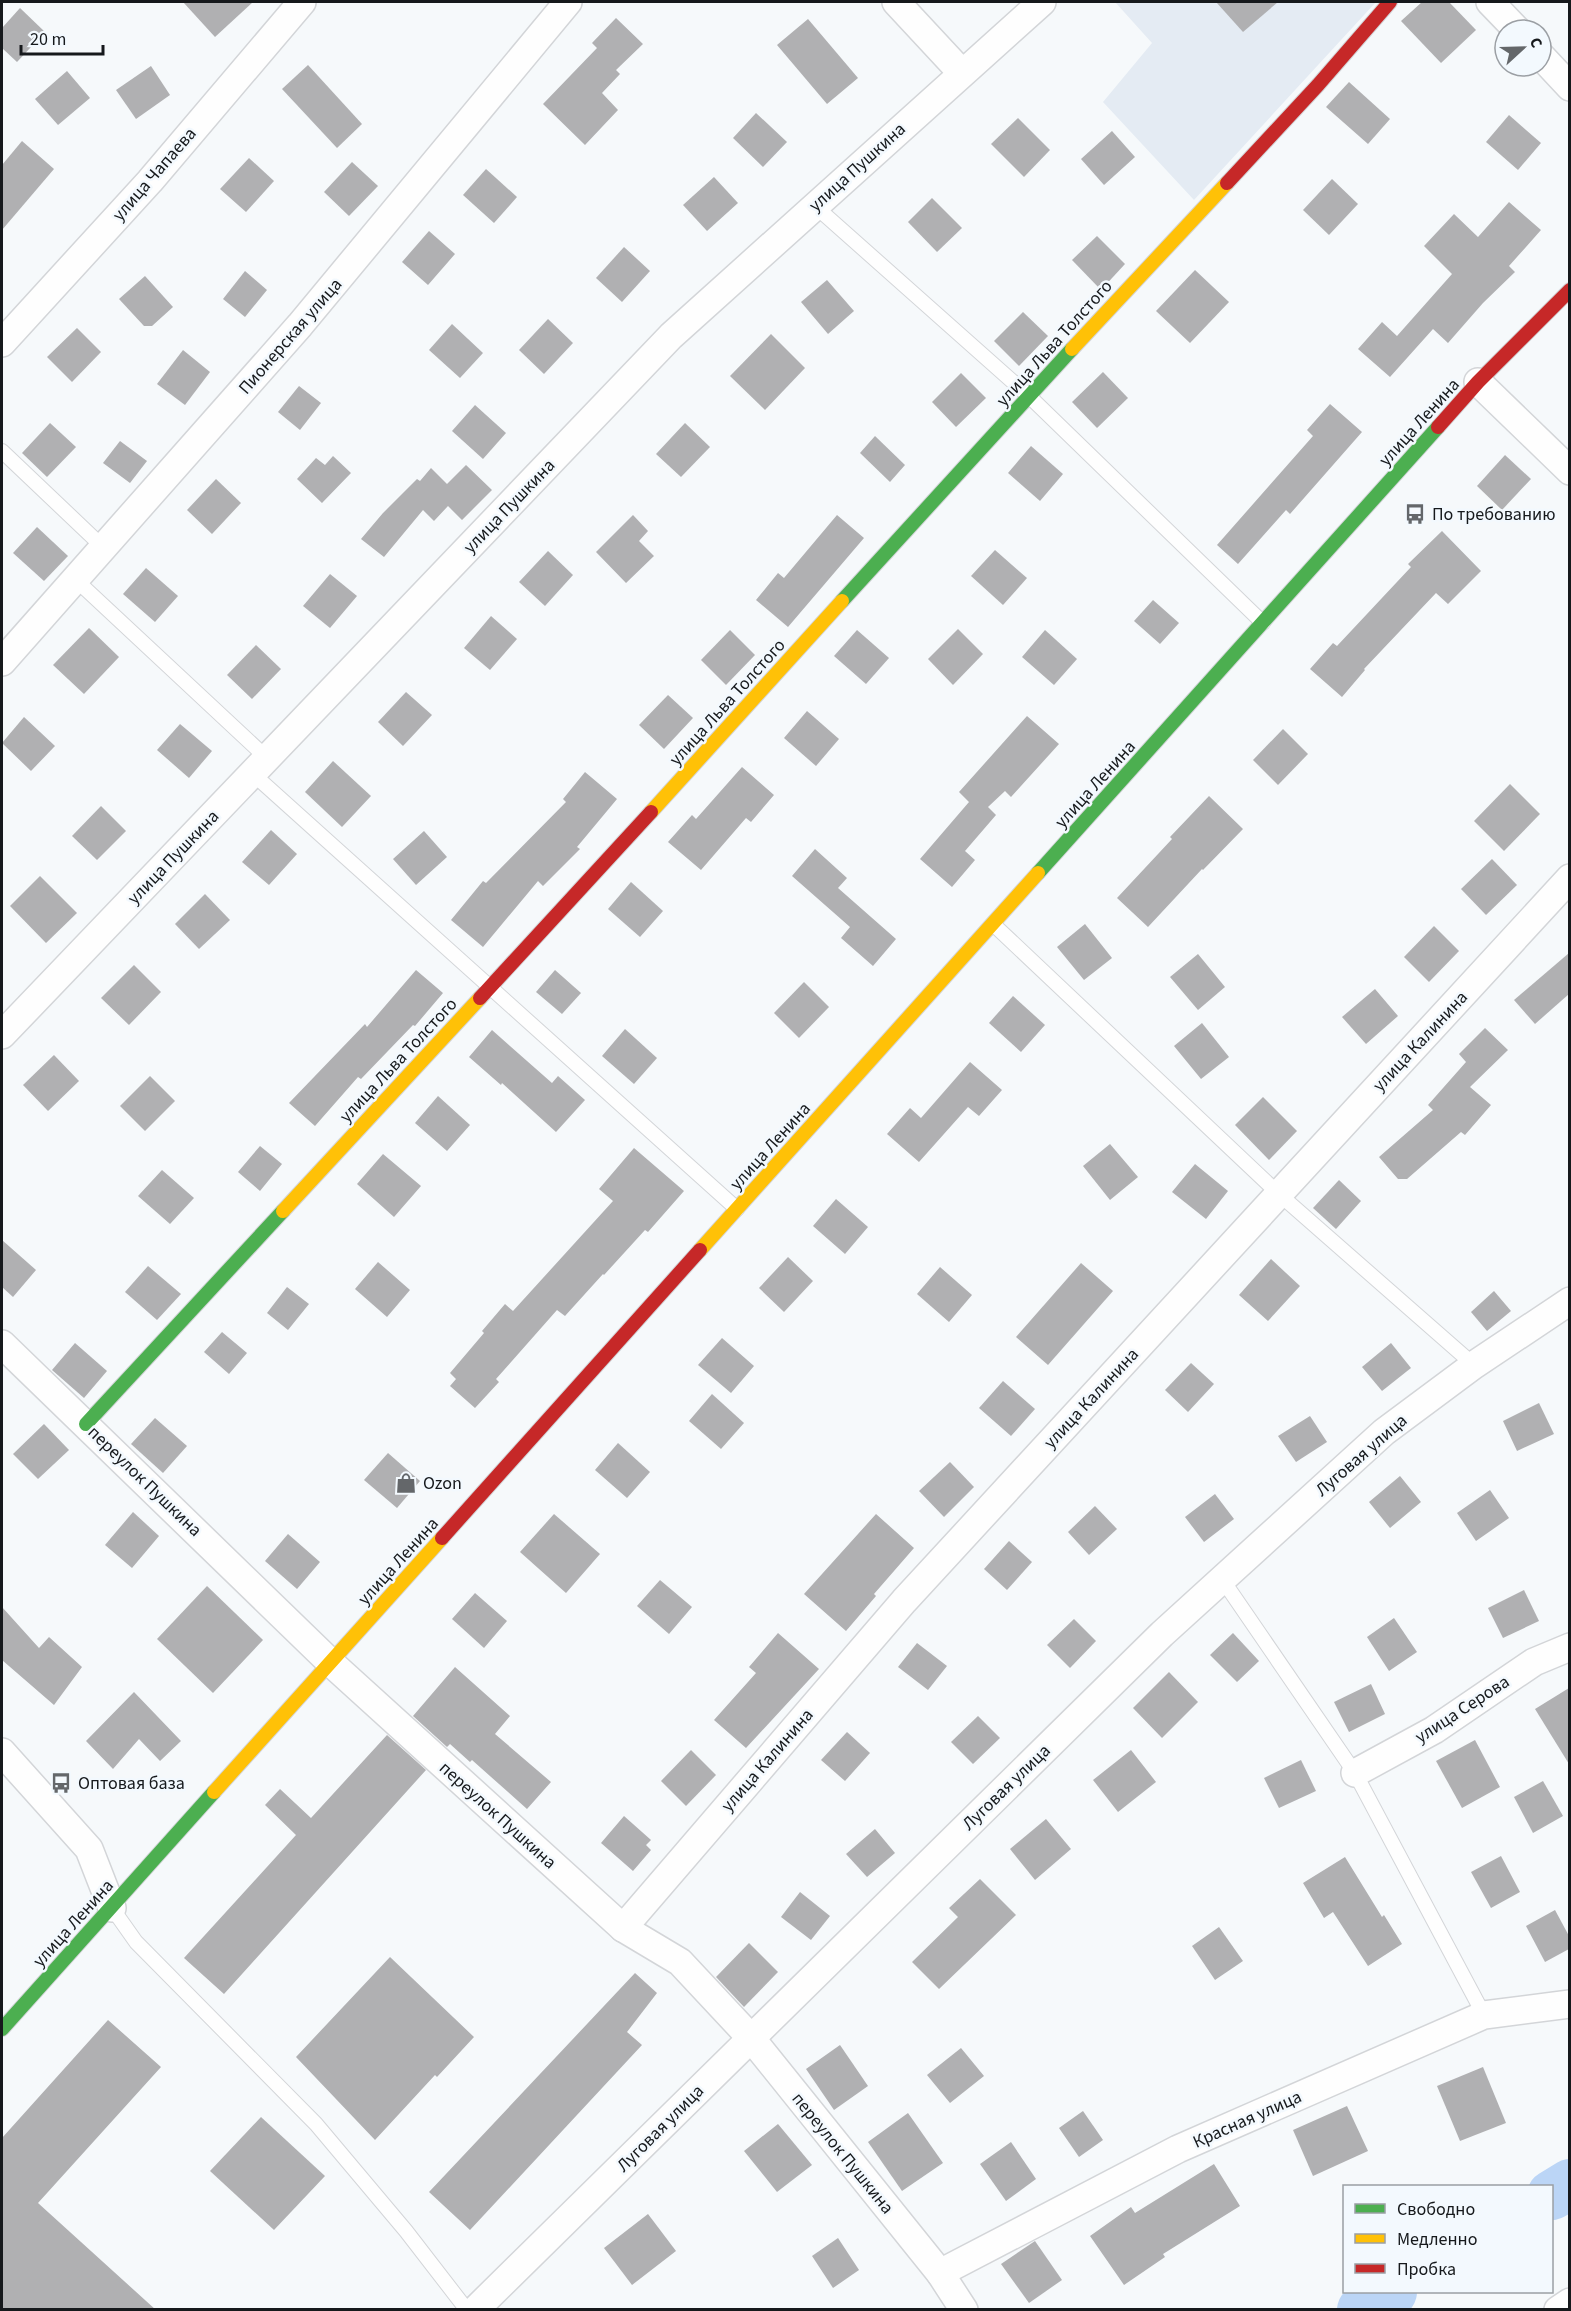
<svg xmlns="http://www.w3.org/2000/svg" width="1571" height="2311" viewBox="0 0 1571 2311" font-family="'Source Sans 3',sans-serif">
<rect width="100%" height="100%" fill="#f6f9fb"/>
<!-- built -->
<path fill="#e4ebf3" d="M1115,2H1376L1194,200L1103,102L1152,43Z"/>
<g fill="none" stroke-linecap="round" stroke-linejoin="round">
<!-- river -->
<g stroke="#bbd5f6" stroke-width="50">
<path d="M1552,2195L1570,2184"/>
<path d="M1362,2310L1392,2292"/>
</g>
</g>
<!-- building -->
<g fill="#b0b0b2">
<path d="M183,2H253L215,37Z"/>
<path d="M1216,2H1278L1243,32Z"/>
<path d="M1422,2H1449L1476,30L1441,63L1401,21Z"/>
<path d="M20,8L45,32L17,62L2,48V28Z"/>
<path d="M616,18L643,44L616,70L620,74L602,93L618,110L585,145L543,104L597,48L592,43Z"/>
<path d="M808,19L858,78L827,104L777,45Z"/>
<path d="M308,65L362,124L337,148L282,89Z"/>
<path d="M151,66L170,95L136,119L116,90Z"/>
<path d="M67,71L90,98L58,125L35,99Z"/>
<path d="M1349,82L1390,119L1368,144L1326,107Z"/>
<path d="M756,113L787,142L763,167L733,138Z"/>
<path d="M1509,115L1541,143L1518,170L1486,142Z"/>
<path d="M1018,118L1050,150L1024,177L991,144Z"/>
<path d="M1112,131L1135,157L1104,185L1081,159Z"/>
<path d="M22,141L54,169L2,230V165Z"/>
<path d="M249,158L274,181L246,212L220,189Z"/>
<path d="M352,162L378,186L349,216L324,192Z"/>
<path d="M486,169L517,197L494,223L463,195Z"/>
<path d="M714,177L738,203L707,231L683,205Z"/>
<path d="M1332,179L1358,204L1329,235L1303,210Z"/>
<path d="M932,198L962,228L937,252L908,222Z"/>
<path d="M1509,202L1541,230L1509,266L1515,272L1483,303L1448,343L1433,329L1390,377L1358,349L1382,322L1397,336L1452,274L1424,246L1454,214L1478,237Z"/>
<path d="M429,231L455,254L428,285L402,262Z"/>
<path d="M1097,236L1125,264L1101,290L1072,260Z"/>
<path d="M624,247L650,271L622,302L596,278Z"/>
<path d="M1195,270L1229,302L1190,343L1156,311Z"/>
<path d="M245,271L267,290L245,317L223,299Z"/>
<path d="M145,276L173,307L152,326H144L119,299Z"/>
<path d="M827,280L854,311L828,334L801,302Z"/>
<path d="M1023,312L1048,336L1019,366L994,341Z"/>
<path d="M548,319L573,343L544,374L519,350Z"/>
<path d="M452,324L483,353L460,378L429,350Z"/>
<path d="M77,328L101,352L72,382L47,357Z"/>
<path d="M771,334L805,368L765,410L730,376Z"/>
<path d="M183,350L210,372L185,405L157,384Z"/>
<path d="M1103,372L1128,398L1097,428L1072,402Z"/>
<path d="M961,373L986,398L956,427L932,402Z"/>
<path d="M299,386L321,403L300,430L278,412Z"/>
<path d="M1330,404L1362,432L1290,514L1286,510L1238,564L1217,545L1313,436L1307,430Z"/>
<path d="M475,405L506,433L483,459L452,431Z"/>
<path d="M50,423L76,447L47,477L22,453Z"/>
<path d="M685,423L710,447L681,477L656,454Z"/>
<path d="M875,436L905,465L890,482L860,453Z"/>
<path d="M120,441L147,461L130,483L103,463Z"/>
<path d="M1031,446L1063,474L1040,501L1008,473Z"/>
<path d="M1505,455L1531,479L1502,510L1477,486Z"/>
<path d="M333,456L351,473L322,503L297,479L316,458L325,465Z"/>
<path d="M466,465L492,490L462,520L448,506L434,521L423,510L384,557L361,539L383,513L417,479L420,481L431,468L447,484Z"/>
<path d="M216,479L241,503L212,534L187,510Z"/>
<path d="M633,515L648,531L639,541L654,556L626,583L596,552Z"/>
<path d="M837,515L864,538L788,627L756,600L778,573L784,578Z"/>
<path d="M37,527L68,556L44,581L13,553Z"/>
<path d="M1442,531L1481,571L1448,604L1436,593L1364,669L1365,670L1342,697L1310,669L1333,643L1337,646L1411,567L1408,564Z"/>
<path d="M995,550L1027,578L1003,605L971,576Z"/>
<path d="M548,551L573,575L545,606L519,582Z"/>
<path d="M146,568L178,596L155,622L123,594Z"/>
<path d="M330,574L357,596L330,628L303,606Z"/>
<path d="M1153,600L1179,623L1160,644L1134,621Z"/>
<path d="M491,616L517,639L490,670L464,648Z"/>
<path d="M89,628L119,657L84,694L53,665Z"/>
<path d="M958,629L983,654L953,685L928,659Z"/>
<path d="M730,630L755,655L726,685L701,660Z"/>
<path d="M857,630L889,658L866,684L834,656Z"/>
<path d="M1045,630L1077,659L1054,685L1022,657Z"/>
<path d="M256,645L281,669L252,699L227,675Z"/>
<path d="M406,692L432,715L403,746L378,722Z"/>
<path d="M668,695L693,718L664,749L639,725Z"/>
<path d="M807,711L839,739L816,766L784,738Z"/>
<path d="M1027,716L1059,744L1011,797L1005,791L988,807L996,815L965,851L975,860L952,887L920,859L969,802L959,792Z"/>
<path d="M24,717L55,746L31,771L2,743Z"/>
<path d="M180,724L212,751L189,778L157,750Z"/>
<path d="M1283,729L1308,754L1278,785L1253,760Z"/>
<path d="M333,761L371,796L342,827L305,792Z"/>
<path d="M742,767L774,795L751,822L746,818L701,870L668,842L692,815L696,819Z"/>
<path d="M585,772L617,799L577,847L580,849L543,886L538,881L483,947L451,920L483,881L486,883L566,802L563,799Z"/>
<path d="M1510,784L1540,814L1504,851L1474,821Z"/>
<path d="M1209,796L1243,829L1203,870L1202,869L1148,927L1117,898L1172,839L1170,837Z"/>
<path d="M101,806L126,831L97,860L72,836Z"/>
<path d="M271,830L297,854L269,885L242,862Z"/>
<path d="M424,831L447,857L416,885L393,859Z"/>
<path d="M815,849L847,878L838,888L896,939L873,966L841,938L850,927L792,876Z"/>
<path d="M1492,859L1517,885L1486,915L1461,889Z"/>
<path d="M40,876L77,913L46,943L10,906Z"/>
<path d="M631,882L663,911L640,937L608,909Z"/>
<path d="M205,894L230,920L199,949L175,924Z"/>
<path d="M1085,924L1112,958L1084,980L1057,947Z"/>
<path d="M1434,926L1459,951L1429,982L1404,957Z"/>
<path d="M1569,953V994L1535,1024L1514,1000Z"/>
<path d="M1198,954L1225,987L1198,1010L1170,977Z"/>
<path d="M134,965L161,992L129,1025L101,998Z"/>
<path d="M416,970L443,993L415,1026L413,1025L361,1079L358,1077L315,1126L289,1103L365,1024L367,1027Z"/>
<path d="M555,970L581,993L562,1014L536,992Z"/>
<path d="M804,982L829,1007L799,1038L774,1013Z"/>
<path d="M1375,989L1398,1016L1366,1044L1342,1017Z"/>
<path d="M1013,996L1045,1025L1021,1052L989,1023Z"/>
<path d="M1202,1023L1229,1057L1201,1079L1174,1046Z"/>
<path d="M1485,1028L1508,1050L1470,1087L1491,1105L1465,1135L1461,1132L1407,1179H1398L1379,1157L1433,1110L1428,1105L1466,1062L1459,1054Z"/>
<path d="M625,1029L657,1058L634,1084L602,1056Z"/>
<path d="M492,1030L552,1083L558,1076L585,1100L556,1132L502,1083L501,1085L469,1057Z"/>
<path d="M54,1055L79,1081L48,1111L23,1085Z"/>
<path d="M970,1062L1002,1090L979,1116L968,1107L919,1162L887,1134L910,1108L921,1118Z"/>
<path d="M150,1076L175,1101L145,1131L120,1106Z"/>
<path d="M438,1096L470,1125L447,1151L415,1123Z"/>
<path d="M1263,1097L1297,1131L1269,1160L1235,1125Z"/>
<path d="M1110,1144L1138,1177L1110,1200L1083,1166Z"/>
<path d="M260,1146L282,1164L260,1191L238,1172Z"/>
<path d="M634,1148L684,1191L648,1232L645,1230L604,1275L603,1274L565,1316L557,1310L496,1379L499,1382L475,1408L450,1386L456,1379L450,1373L484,1333L482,1331L505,1304L513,1311L613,1201L599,1189Z"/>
<path d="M383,1154L421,1186L394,1217L357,1184Z"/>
<path d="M1195,1164L1228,1191L1206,1219L1172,1192Z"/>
<path d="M162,1170L194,1198L170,1224L138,1196Z"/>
<path d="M1339,1180L1361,1201L1336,1229L1313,1208Z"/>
<path d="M836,1199L868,1227L845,1254L813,1226Z"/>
<path d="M2,1240L36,1270L13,1297L2,1287Z"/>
<path d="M788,1257L813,1281L784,1312L759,1288Z"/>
<path d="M1271,1259L1300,1286L1268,1321L1239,1295Z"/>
<path d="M378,1262L410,1290L387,1317L355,1289Z"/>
<path d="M1081,1263L1113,1291L1048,1365L1016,1337Z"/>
<path d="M148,1266L181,1294L157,1320L125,1292Z"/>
<path d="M940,1267L972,1295L949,1322L917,1294Z"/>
<path d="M287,1287L309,1304L288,1330L267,1313Z"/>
<path d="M1494,1291L1511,1311L1487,1331L1471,1312Z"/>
<path d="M222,1332L247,1353L229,1374L204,1352Z"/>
<path d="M722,1338L754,1366L731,1393L698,1365Z"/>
<path d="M75,1343L107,1371L84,1398L52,1370Z"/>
<path d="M1391,1343L1411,1368L1382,1391L1362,1367Z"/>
<path d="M1191,1363L1214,1384L1188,1412L1165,1390Z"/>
<path d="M1003,1381L1035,1409L1011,1436L979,1408Z"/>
<path d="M712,1394L744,1423L721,1449L689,1421Z"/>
<path d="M1539,1403L1554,1434L1517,1451L1503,1421Z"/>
<path d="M1310,1416L1327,1442L1296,1462L1278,1436Z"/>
<path d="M155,1418L187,1446L163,1473L131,1444Z"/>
<path d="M44,1424L69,1450L38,1479L13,1454Z"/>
<path d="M618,1443L650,1472L627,1498L595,1470Z"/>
<path d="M388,1453L420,1481L397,1508L364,1480Z"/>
<path d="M950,1462L974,1487L944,1517L919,1491Z"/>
<path d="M1400,1476L1421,1502L1390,1528L1369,1502Z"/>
<path d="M1490,1490L1509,1518L1476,1541L1457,1513Z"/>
<path d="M1215,1494L1234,1519L1204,1542L1185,1517Z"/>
<path d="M1095,1506L1117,1529L1089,1555L1068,1532Z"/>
<path d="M133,1512L159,1536L132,1568L105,1545Z"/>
<path d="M554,1514L600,1554L566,1593L520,1552Z"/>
<path d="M876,1514L914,1548L874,1594L876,1596L846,1631L804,1594Z"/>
<path d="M288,1534L320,1562L297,1589L265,1561Z"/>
<path d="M1009,1541L1032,1562L1007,1590L984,1569Z"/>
<path d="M660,1580L692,1607L669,1634L637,1606Z"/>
<path d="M207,1586L263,1640L213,1693L157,1639Z"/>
<path d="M1524,1590L1539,1621L1503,1638L1488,1608Z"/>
<path d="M475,1593L507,1621L484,1648L452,1619Z"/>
<path d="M2,1607L39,1648L49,1637L82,1667L54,1705L2,1660Z"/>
<path d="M1394,1618L1417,1652L1389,1671L1367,1637Z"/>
<path d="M1074,1619L1096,1641L1070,1668L1047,1645Z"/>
<path d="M778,1633L819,1669L746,1748L714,1720L756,1673L749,1667Z"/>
<path d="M1233,1633L1259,1661L1237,1682L1210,1655Z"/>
<path d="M917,1643L947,1666L928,1690L898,1667Z"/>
<path d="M455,1667L510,1716L495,1734L551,1782L527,1809L472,1760L470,1762L450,1744L447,1747L413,1716Z"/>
<path d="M1169,1672L1198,1702L1162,1738L1133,1708Z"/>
<path d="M1371,1684L1385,1714L1349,1732L1334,1702Z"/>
<path d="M1569,1688V1764L1535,1709Z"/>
<path d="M134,1692L181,1741L160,1761L139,1739L113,1769L86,1741Z"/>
<path d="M978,1716L1000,1738L973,1764L951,1742Z"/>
<path d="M847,1732L870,1753L845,1781L821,1760Z"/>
<path d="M387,1735L426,1770L224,1994L184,1958L296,1835L265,1805L280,1789L311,1818Z"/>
<path d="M1475,1740L1500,1787L1462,1808L1436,1761Z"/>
<path d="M691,1750L716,1775L686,1806L661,1781Z"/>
<path d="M1131,1750L1156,1782L1118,1812L1093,1780Z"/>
<path d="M1301,1760L1316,1791L1279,1808L1264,1778Z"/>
<path d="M1543,1781L1563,1816L1533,1833L1514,1797Z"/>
<path d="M624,1816L651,1840L646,1845L651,1850L633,1871L601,1843Z"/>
<path d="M1046,1819L1071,1849L1035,1880L1010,1849Z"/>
<path d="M875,1829L895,1853L867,1877L846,1854Z"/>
<path d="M1501,1856L1520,1892L1491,1908L1471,1872Z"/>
<path d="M1345,1857L1382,1917L1384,1915L1402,1944L1368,1966L1333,1912L1324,1918L1303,1883Z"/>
<path d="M980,1879L1016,1915L939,1989L912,1962L958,1917L949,1908Z"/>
<path d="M800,1892L830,1916L811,1940L781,1917Z"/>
<path d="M1555,1910L1569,1936V1949L1545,1962L1526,1926Z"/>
<path d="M1219,1927L1243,1961L1215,1980L1192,1946Z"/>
<path d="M749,1943L778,1972L744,2007L716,1977Z"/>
<path d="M390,1957L474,2037L437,2077L435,2075L375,2140L296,2057Z"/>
<path d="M635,1973L657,1993L627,2032L642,2045L470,2230L429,2192Z"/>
<path d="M108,2020L161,2067L38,2203L156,2310H2V2138Z"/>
<path d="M840,2045L868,2086L834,2110L806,2069Z"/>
<path d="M961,2048L984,2076L950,2103L927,2075Z"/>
<path d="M1483,2067L1506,2123L1460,2141L1437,2086Z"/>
<path d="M1347,2106L1368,2151L1313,2176L1293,2130Z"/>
<path d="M1083,2111L1103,2140L1079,2157L1059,2128Z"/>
<path d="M908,2113L943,2163L902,2191L868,2142Z"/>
<path d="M261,2117L325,2176L274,2230L210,2171Z"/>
<path d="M778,2124L812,2165L777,2192L744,2151Z"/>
<path d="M1011,2142L1036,2179L1006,2201L980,2164Z"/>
<path d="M1214,2164L1240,2206L1163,2254L1165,2257L1124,2285L1090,2236L1131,2207L1135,2213Z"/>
<path d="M648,2214L676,2251L632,2285L604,2248Z"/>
<path d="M838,2238L859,2270L833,2288L812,2256Z"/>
<path d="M1035,2241L1062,2280L1029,2303L1001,2264Z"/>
</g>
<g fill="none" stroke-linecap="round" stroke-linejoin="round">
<!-- lane casing -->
<g stroke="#d3d5d8" stroke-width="16">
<g id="lane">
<path d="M815,206L1030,397L1263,623"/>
<path d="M2,451L104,548"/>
<path d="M76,580L268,759"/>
<path d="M253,774L737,1209"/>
<path d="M993,924L1279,1194L1474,1365"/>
<path d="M1222,1579L1355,1773L1484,2015"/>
<path d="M112,1908L136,1942L316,2124L406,2231L467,2310"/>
</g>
</g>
<!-- street casing -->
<g stroke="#d3d5d8" stroke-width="30">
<g id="street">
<path d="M896,2L962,73"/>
<path d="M1490,2L1517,30"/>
<path d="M1541,56L1570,87"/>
<path d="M2,343L150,181L302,2"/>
<path d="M1478,382L1570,471"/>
<path d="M2,662L300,325L568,2"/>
<path d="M2,1035L671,336L1042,2"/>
<path d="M2,1344L331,1663L623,1928L680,1962L751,2038L940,2273L964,2310"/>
<path d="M2,1752L89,1849L112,1908"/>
<path d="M1355,1773L1434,1730L1534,1662L1570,1647"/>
<path d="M623,1928L904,1601L1570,878"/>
<path d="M940,2273L1178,2149L1484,2015L1570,2004"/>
<path d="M475,2310L1162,1634L1384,1432L1474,1365L1570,1301"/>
<path d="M1558,2310L1570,2302"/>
</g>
</g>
<!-- fast casing -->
<g stroke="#d3d5d8" stroke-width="16">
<g id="fast">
<path d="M842,601L1072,349"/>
<path d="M1038,873L1438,427"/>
<path d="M86,1424L283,1211"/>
<path d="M2,2029L214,1792"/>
</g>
</g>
<!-- slow casing -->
<g stroke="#d3d5d8" stroke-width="16">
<g id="slow">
<path d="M1072,349L1227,183"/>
<path d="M651,812L842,601"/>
<path d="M283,1211L480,998"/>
<path d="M700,1250L1038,873"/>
<path d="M214,1792L442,1538"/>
</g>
</g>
<!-- jam casing -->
<g stroke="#d3d5d8" stroke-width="16">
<g id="jam">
<path d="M1227,183L1318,85L1390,2"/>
<path d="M1438,427L1478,382L1570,290"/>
<path d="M480,998L651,812"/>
<path d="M442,1538L700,1250"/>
</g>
</g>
<!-- lane -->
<use href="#lane" stroke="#fefefe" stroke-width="14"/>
<!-- street -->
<use href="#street" stroke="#fefefe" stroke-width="27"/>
<!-- fast -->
<use href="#fast" stroke="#4caf50" stroke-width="14"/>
<!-- slow -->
<use href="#slow" stroke="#ffc107" stroke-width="14"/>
<!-- jam -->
<use href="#jam" stroke="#c62828" stroke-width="14"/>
</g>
<!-- icons -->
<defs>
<g id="bus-bare" transform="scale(1.62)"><path d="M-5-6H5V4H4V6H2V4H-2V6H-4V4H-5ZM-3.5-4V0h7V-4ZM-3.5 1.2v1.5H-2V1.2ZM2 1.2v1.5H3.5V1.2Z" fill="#64676a" stroke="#f3f9fe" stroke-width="2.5" paint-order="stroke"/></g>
<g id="shop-bare" transform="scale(1.62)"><path d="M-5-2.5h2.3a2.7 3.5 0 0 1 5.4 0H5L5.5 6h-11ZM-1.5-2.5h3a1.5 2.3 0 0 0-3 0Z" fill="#64676a" stroke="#f3f9fe" stroke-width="2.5" paint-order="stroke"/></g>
</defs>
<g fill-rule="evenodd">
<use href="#bus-bare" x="1415" y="514"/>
<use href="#shop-bare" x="406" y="1483"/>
<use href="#bus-bare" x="61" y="1783"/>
</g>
<g text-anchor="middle" stroke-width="5" stroke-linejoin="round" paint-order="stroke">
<!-- street labels -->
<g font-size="18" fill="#16191c" stroke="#f3f9fe">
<text transform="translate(857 167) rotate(-42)" y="6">улица Пушкина</text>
<text transform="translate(154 174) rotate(-49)" y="6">улица Чапаева</text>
<text transform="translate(290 336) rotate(-49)" y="6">Пионерская улица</text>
<text transform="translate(1054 343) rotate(-48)" y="6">улица Льва Толстого</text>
<text transform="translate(1419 422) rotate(-48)" y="6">улица Ленина</text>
<text transform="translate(509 506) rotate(-46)" y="6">улица Пушкина</text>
<text transform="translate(727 702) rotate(-48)" y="6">улица Льва Толстого</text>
<text transform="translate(1095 784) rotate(-48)" y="6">улица Ленина</text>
<text transform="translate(173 857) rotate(-46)" y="6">улица Пушкина</text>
<text transform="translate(1420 1041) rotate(-47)" y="6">улица Калинина</text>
<text transform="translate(398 1060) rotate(-47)" y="6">улица Льва Толстого</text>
<text transform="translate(770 1146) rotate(-48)" y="6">улица Ленина</text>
<text transform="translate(1091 1398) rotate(-47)" y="6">улица Калинина</text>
<text transform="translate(1361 1455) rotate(-41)" y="6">Луговая улица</text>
<text transform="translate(145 1481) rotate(44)" y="6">переулок Пушкина</text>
<text transform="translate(398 1561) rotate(-48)" y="6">улица Ленина</text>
<text transform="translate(1462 1709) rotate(-33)" y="6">улица Серова</text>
<text transform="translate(767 1760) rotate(-49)" y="6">улица Калинина</text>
<text transform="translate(1006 1787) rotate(-44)" y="6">Луговая улица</text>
<text transform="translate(498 1815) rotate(42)" y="6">переулок Пушкина</text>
<text transform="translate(73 1923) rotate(-48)" y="6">улица Ленина</text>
<text transform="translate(1247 2119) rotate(-24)" y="6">Красная улица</text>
<text transform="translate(660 2128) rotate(-45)" y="6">Луговая улица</text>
<text transform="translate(843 2153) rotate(51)" y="6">переулок Пушкина</text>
</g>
<!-- poi labels -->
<g font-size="18" fill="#16191c" stroke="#f3f9fe" text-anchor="start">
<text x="1432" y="520">По требованию</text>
<text x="423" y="1489">Ozon</text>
<text x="78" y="1789">Оптовая база</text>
</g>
</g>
<!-- border -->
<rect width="1571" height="2311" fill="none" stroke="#16191c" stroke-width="6"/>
<!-- legend -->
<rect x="1343" y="2185" width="210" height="108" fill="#f3f9fe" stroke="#9b9fa4" stroke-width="1.5"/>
<rect x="1355" y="2204" width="30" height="9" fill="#4caf50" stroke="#9b9fa4" stroke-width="1.5"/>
<text x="1397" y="2215" font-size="18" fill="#16191c">Свободно</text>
<rect x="1355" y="2234" width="30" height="9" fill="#ffc107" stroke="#9b9fa4" stroke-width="1.5"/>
<text x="1397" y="2245" font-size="18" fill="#16191c">Медленно</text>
<rect x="1355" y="2264" width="30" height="9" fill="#c62828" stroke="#9b9fa4" stroke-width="1.5"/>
<text x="1397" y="2275" font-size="18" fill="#16191c">Пробка</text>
<!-- north arrow -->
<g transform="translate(1523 48) rotate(68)"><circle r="28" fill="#f3f9fe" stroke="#9b9fa4" stroke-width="1.5"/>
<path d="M0-4.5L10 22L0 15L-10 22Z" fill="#64676a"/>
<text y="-9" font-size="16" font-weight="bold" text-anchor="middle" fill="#16191c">С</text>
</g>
<!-- scale -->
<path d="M21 45v9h82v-9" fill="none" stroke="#16191c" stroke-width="3"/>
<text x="30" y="45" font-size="18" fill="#16191c" stroke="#f3f9fe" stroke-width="4.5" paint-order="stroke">20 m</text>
</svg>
